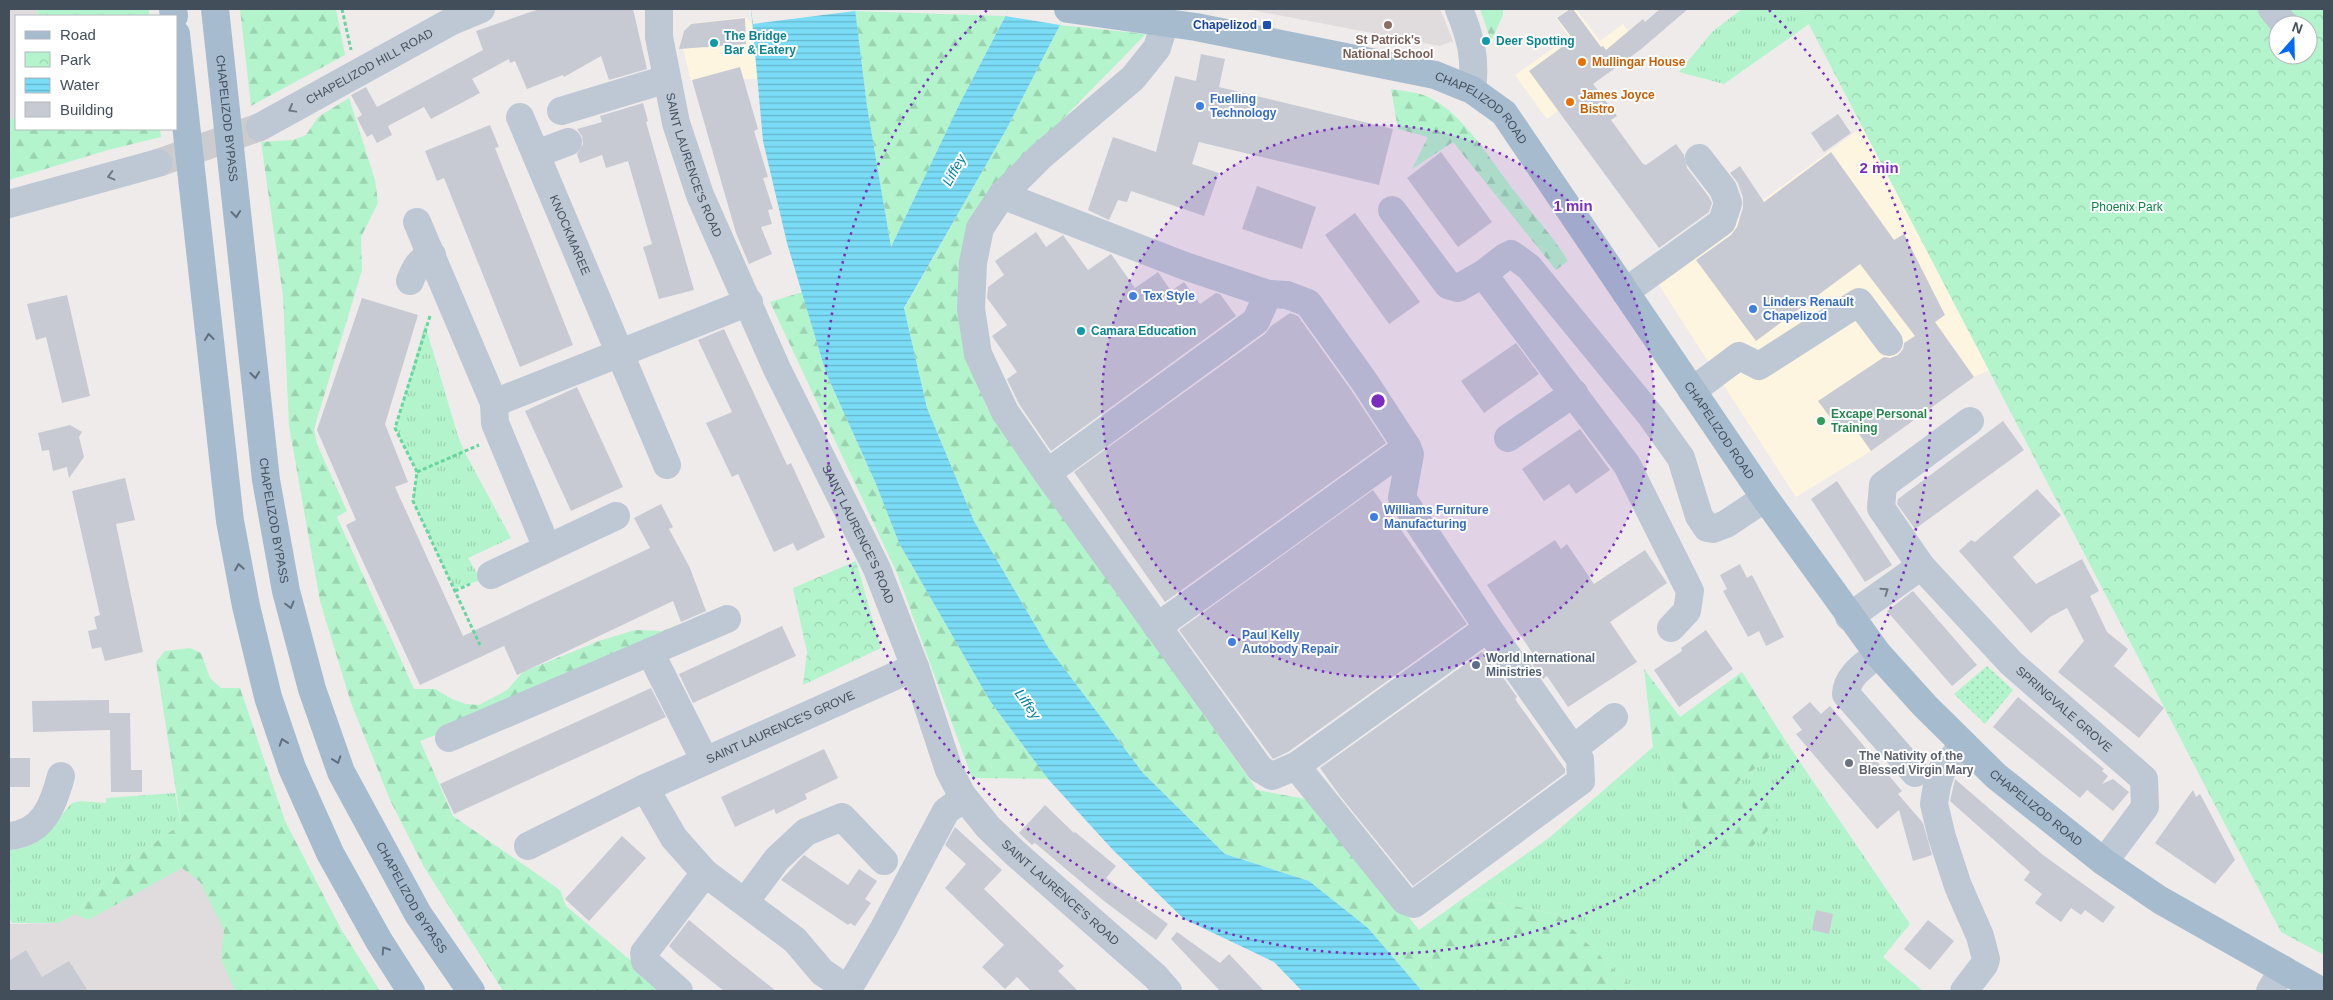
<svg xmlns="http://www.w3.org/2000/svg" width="2333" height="1000" viewBox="0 0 2333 1000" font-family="Helvetica,sans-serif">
<defs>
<pattern id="grass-tufts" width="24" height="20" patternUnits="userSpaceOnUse" patternTransform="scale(1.25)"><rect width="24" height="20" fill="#b3f4cc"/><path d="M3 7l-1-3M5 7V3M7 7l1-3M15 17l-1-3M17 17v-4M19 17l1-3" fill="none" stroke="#9bd3b1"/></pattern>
<pattern id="forest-firs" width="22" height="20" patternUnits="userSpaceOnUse" patternTransform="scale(1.25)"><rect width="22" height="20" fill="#b3f4cc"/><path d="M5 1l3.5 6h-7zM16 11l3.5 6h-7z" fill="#9bd3b1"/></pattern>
<pattern id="park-crowns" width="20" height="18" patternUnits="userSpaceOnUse" patternTransform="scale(1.25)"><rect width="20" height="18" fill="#b3f4cc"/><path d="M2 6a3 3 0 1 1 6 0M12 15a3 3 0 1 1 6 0" fill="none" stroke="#9bd3b1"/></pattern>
<pattern id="garden-dots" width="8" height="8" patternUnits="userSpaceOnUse" patternTransform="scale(1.25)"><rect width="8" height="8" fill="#b3f4cc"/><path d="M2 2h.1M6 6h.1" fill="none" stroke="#9bd3b1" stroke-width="1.8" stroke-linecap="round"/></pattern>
<pattern id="water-rules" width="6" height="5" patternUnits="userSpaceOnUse" patternTransform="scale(1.25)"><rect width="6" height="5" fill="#7adcf6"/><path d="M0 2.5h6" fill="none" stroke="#66b5ca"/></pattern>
</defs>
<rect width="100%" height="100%" fill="#efebeb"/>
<!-- commercial -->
<g fill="#fef5e1">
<path d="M1569,9H1576L1600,41L1623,24L1639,46L1547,119L1515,75L1569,37L1556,18Z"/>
<path d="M745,17L753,24L758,79H742V71H731L691,81L681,40L684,31L690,24Z"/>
<path d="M1862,127L1989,370L1974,377L1871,451L1796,497L1653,276L1690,254Z"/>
</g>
<!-- education -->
<g fill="#e0dcdd">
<path d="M9,9H37L38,16H16V117L9,120Z"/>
<path d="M1246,9H1440L1453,41L1440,46Z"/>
<path d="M181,824L263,991H9V924L59,923L75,914Z"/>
</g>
<!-- grass -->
<g fill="url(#grass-tufts)">
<path d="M1742,9H1801L1809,24L1724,84L1679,72L1712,32Z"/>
<path d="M425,324L457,433L464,451L511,538L468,558L481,580L454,589L413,501L417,472L395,428Z"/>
<path d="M1787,743L1910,924L1883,957L1923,991H1636L1557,914L1465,897L1549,838L1653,747L1673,775L1695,846L1737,783Z"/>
<path d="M175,793L181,824L116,870L75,914L59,923H12L9,917V850C46,847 50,826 72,803L81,801L106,803V798Z"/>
</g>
<!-- forest -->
<g fill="url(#forest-firs)">
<path d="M37,9H149V16H38Z"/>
<path d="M240,9H336L345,55L251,106Z"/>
<path d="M1480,9H1503V15L1491,41Z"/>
<path d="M855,11L1005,16L960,103L891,247L867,106Z"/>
<path d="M1060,25L1146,34L987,196L965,232L958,306L968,357L987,408L1257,790L1317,801L1419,930L1465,897L1557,914L1636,991H1422L1368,928L1309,881L1225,854L1143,773L1048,647L974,521L927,408L904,309L1006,130Z"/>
<path d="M1391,89C1403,91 1421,92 1432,99C1466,117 1492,163 1516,193C1534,216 1553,236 1568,261L1556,270L1453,142L1412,169L1428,137L1398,129Z"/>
<path d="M349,98L375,180L378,203L361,237L362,270L314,429L317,444L347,511L337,517L414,689H435L452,699L466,704L479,705L507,690L523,672L599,641L635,630L662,631L678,625L682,629L520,703L420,741L453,816L560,890L566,906L667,991H503L424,867L390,800L351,703L320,601L289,426L283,296L261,142L293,140L306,135L318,117Z"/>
<path d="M16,117V129H160L161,137L108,150L9,180V120Z"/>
<path d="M802,292L826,373L876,484L899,543L990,701L1048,779L972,778L897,573L770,302Z"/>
<path d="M190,648L201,653L210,678L221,688H240L285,821L341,929L380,991H235L221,959L224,930L200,882L182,868L88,920L75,914L116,870L181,824L156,662L165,651Z"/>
<path d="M1644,669L1680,717L1742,672L1787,743L1737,783L1769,793L1778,820L1751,848L1695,846L1673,775L1653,747Z"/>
</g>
<!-- park -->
<g fill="url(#park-crowns)" fill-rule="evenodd">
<path d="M1801,9H2324V955L2281,932ZM2278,25H2308V55H2278Z"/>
<path d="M856,561L881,648L803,685L807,652L793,588Z"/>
</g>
<!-- garden -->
<path fill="url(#garden-dots)" d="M1987,666L2013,690L1985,724L1954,694Z"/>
<!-- water -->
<path fill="url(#water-rules)" d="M751,9H855L867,106L891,247L960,103L1009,9H1065L1060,25L1006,130L904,308L927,408L974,521L1048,647L1143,773L1225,854L1309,881L1368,928L1422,991H1302L1274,962L1184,919L1113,850L1048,779L990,701L899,543L876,484L826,373L787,243L763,141Z"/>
<!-- pier -->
<g fill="#efebeb">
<path d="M751,9H855V11L753,24Z"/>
<path d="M1009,9H1065L1060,25L1005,16Z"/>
</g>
<!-- building -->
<g fill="#c7cad3">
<path d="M539,9H633L647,69L609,80L601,56L564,77L563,75L527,89L515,61L510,63L509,59L472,79L480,93L431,119L424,107L388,126L392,135L377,143L372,134L367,137L357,118L362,115L351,95L366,87L377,107L483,50L476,31Z"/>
<path d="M1570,9H1573L1601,47L1603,46L1606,50L1643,19L1645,22L1660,9H1688L1640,50L1593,84L1617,116L1611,120L1643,164L1646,165L1676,144L1684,155L1687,168L1709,197L1712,203L1709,212L1659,248L1529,71L1573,39L1557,18Z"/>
<path d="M745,18L746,44L679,49L684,31L691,24Z"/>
<path d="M1201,54L1225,59L1219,87L1393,129L1379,185L1199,142L1192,164L1219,173L1204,216L1131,191L1127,202L1118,200L1109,220L1088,210L1113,137L1156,152L1175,76L1196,81Z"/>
<path d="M740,67L758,129L754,131L768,177L763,178L773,209L768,210L772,224L761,227L772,254L749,264L736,233L692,80Z"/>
<path d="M643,103L648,121L646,122L694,290L659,299L643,247L652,244L628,161L606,168L602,155L580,163L577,154L583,144L582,136L577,129L602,122L600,116Z"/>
<path d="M1838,114L1851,133L1824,152L1811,133Z"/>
<path d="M490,125L499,147L495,148L573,345L520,367L444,178L437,181L425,151Z"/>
<path d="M1441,152L1492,222L1458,247L1407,178Z"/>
<path d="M1831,152L1894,240L1904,234L1945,315L1935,322L1974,377L1871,451L1852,424L1841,432L1818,401L1884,357L1890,358L1898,355L1903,349L1904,343L1915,336L1860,264L1756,341L1696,260L1731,235L1737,227L1743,208V198L1738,183L1730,173L1740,166L1764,202Z"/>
<path d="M1257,186L1316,207L1302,249L1242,229Z"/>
<path d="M1355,213L1420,302L1389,324L1325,235Z"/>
<path d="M1036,232L1046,247L1063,235L1088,270L1111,254L1135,288L1158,272L1171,291L1184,282L1200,304L1216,293L1220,294L1236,316L1051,451L1019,404L1007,379L1017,372L992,336L1007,325L987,298L988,287L1004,275L995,261Z"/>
<path d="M67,295L90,396L62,403L46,337L36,340L27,304Z"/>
<path d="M362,298L418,315L385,424L408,482L395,487L463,636L650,548L634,518L661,504L673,527L669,529L690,568L706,611L681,622L673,601L517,675L504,646L420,685L346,525L356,520L317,430Z"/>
<path d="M1290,313L1298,316L1351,390L1386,443L1165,602L1074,472L1265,334L1271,326Z"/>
<path d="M724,329L787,465L791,463L825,537L797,551L793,543L774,552L738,474L732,477L706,423L732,412L698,340Z"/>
<path d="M1516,343L1539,374L1484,413L1461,381Z"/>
<path d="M577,387L623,487L571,511L525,411Z"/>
<path d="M2003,421L2024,450L1915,529L1897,504L1898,499Z"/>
<path d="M70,425L82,432L79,437L84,457L69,478L67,467L53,471L49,450L42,451L38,433Z"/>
<path d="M1580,429L1610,470L1576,494L1569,484L1544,501L1522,469Z"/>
<path d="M125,478L135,520L116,524L143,652L105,661L101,647L92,649L88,631L97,629L94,617L100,615L72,491Z"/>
<path d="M1837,481L1892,565L1865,582L1811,499Z"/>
<path d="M2037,489L2061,515L2013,557L2036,584L2082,559L2099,591L2090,596L2107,632L2128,649L2114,666L2164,708L2139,738L2058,672L2084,641L2067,608L2050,617L2031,633L1959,551L1971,540L1975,542Z"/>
<path d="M1373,490L1467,624L1288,752L1273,759L1179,630Z"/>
<path d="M1555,540L1561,549L1567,544L1594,584L1645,550L1667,583L1610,622L1637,662L1568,707L1547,676L1543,679L1528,658L1533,654L1487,585Z"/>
<path d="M1740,564L1747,578L1752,575L1784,637L1766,646L1759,631L1748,637L1723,591L1727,589L1720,575Z"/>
<path d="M1913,591L1977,665L1952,686L1887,611Z"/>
<path d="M782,626L796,656L693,703L679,674Z"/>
<path d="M1706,630L1733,669L1679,707L1654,670L1682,651L1681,648Z"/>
<path d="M1482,652L1500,677L1502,676L1517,697L1515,699L1565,769V773L1413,886L1340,796L1320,768Z"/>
<path d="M651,688L666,717L454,814L440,784Z"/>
<path d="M2018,697L2104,769L2102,771L2108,776L2102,784L2113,779L2129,792L2113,811L2087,790L2080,798L1993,727Z"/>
<path d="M109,700V724V713H130L131,770H142V792H111L110,730L33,732L32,701Z"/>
<path d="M1810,702L1821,714L1830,706L1902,791L1898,794L1923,823L1932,855L1913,861L1899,810L1877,829L1796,734L1802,730L1792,717Z"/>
<path d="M824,749L838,778L805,794L807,799L776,814L774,809L735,827L721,797Z"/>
<rect x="9" y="758" width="21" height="29"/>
<path d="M1955,779L2043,855L2115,907L2103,923L2085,910L2081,915L2071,908L2061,922L2035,903L2042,894L2024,880L2030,872L1950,801Z"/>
<path d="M2193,790L2196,797L2200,794L2235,860L2215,884L2155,843Z"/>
<path d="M1045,805L1074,833L1075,832L1116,866L1106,878L1168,924L1156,940L1104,901L1035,843L1032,845L1019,833Z"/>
<path d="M955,827L1002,870L984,889L1064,966L1058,971L1078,991H1031L1017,977L1005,989L982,967L1004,945L945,888L966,864L945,845Z"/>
<path d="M622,836L646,858L589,921L565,899Z"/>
<path d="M804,855L848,885L859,869L877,881L865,899L871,903L855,926L850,923L848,925L781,880Z"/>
<path d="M1816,910L1833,914L1829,934L1812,930Z"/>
<path d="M689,920L731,955L776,991H724L677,954L669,946Z"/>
<path d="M1928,920L1954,941L1930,970L1904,949Z"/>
<path d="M1177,932L1220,963L1229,954L1264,991H1220L1171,939Z"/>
<path d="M26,950L42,977L69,961L88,991H9V961Z"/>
</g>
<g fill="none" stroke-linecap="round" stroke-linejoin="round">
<!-- minor-tunnel -->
<path stroke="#ccccce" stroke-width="28" stroke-dasharray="28 14" stroke-linecap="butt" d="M158,163L260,127"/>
<!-- path -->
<g stroke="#67d59f" stroke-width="3" stroke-dasharray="4 2.5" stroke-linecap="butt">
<path d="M342,9L351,50"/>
<path d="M430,316L395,428L417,472L413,501L480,645"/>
<path d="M417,472L479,445"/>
<path d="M455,591L470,584"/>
</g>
<!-- minor -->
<g stroke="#bdc8d4" stroke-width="28">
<path id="s1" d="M659,9V37L676,123L700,195L777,369L877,569L915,667L949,770L962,795L988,827L1015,853L1156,977L1168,991"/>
<path d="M1459,9C1471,39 1476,58 1472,90"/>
<path d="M2272,9L2285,25"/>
<path d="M1165,22L1157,48L1133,78L1041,156L1002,195L980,228L973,263L971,309L978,354L1005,412L1047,473L1260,769L1272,776L1296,766L1488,628"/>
<path d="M561,111L667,79"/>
<path id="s2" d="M520,117L667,465"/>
<path id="s3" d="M260,127L452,21L481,9"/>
<path d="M536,154L568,142"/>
<path d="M1002,195L1185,266L1268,294L1287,295L1308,303L1364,381L1407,447L1410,454L1402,498L1488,628L1580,759L1581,781L1414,904L1405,901L1296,766"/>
<path d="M9,204L158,163"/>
<path d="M1392,210L1448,285L1458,288L1483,274L1505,257L1511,254L1529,267L1651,416L1681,458L1699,516L1707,528L1713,529L1726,524L1765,498"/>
<path d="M417,222L494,403L495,423L547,548"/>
<path d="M1483,274L1627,465L1690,591L1687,611L1671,628"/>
<path d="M410,281C415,268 419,260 432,255"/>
<path d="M1625,292L1722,222L1728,203L1723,189L1699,158"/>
<path d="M1692,391L1739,356L1759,366L1859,302L1889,342"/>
<path d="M494,403L749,302"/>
<path id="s4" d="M1970,421L1883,485L1881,508L1921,566L2011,663L2144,779L2145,807L2104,862"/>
<path d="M1508,438L1574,393"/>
<path d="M1047,473L1256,321L1268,294"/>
<path d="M491,575L616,516"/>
<path d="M1849,617L1921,566"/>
<path d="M1157,627L1407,447"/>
<path d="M650,652L705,761"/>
<path d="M1878,654C1865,665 1847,675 1846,694L1915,773"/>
<path d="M449,738L727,619"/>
<path d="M1964,745L1942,770L1937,785L1934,804L1942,837L1958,886L1980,936L1986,959L1984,965L1964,991"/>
<path d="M1573,749L1614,717"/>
<path d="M645,788L674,838L705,873L795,940L822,972L837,982"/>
<path d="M9,836C43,833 53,806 61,776"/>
<path id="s5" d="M528,846L645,788L915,667"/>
<path d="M745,902L777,859L806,832L842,817L884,861"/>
<path d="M679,991L645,961L644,953L705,873"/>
<path d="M847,991L884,928L946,811L964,798"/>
<path d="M2270,991L2283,969"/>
</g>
<!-- major -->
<g stroke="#a7bbcf" stroke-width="28">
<path d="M173,9L174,16"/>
<path id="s6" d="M215,9L266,480L286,591L312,689L341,772L418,914L471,991"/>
<path id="s7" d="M1068,9L1196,27L1435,75L1472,90L1504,113L1765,498L1878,654L1925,706L1996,776L2104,862L2160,900L2321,991"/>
<path d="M176,34L230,521L246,606L268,697L292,768L330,853L379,941L411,991"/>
</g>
</g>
<!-- one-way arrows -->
<defs><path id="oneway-chevron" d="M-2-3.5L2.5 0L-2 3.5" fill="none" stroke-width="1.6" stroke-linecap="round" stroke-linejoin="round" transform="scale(1.25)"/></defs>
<g stroke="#6d7985">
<use href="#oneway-chevron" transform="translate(292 109) rotate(151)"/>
<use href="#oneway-chevron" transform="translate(111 176) rotate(165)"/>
<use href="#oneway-chevron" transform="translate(1885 591) rotate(-35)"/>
</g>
<g stroke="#606f7e">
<use href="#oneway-chevron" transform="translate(236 214) rotate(84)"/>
<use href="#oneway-chevron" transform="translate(209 337) rotate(-96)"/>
<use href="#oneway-chevron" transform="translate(255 375) rotate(84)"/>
<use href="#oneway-chevron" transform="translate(239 567) rotate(-100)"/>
<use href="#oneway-chevron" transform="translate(290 605) rotate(75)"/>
<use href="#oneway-chevron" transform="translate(283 742) rotate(-109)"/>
<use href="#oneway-chevron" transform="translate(337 760) rotate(71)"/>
<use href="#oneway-chevron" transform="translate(385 950) rotate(-123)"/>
</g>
<!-- distance rings -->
<circle cx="1378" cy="401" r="276" fill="#7b2cbf" fill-opacity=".12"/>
<g fill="none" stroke="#7b2cbf" stroke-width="2.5" stroke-dasharray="2.5 5">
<circle cx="1378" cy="401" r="276"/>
<path d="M1769 10A553 553 0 1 1 987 10"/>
</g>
<!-- markers -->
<rect fill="#1a4fb4" stroke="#fff" stroke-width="2" x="1262" y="20" width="10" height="10" rx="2.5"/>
<circle fill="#8d6e63" stroke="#fff" stroke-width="2" cx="1388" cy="25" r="5"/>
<g fill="#0f9aa8" stroke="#fff" stroke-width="2">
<circle cx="1486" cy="41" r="5"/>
<circle cx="714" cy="43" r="5"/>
<circle cx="1081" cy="331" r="5"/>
</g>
<g fill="#e8710a" stroke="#fff" stroke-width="2">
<circle cx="1582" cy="62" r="5"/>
<circle cx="1570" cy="102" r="5"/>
</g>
<g fill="#3f7fe0" stroke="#fff" stroke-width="2">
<circle cx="1200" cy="106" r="5"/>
<circle cx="1133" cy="296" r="5"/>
<circle cx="1753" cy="309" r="5"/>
<circle cx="1374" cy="517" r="5"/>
<circle cx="1232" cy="642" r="5"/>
</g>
<circle fill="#2e9e5b" stroke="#fff" stroke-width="2" cx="1821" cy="421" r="5"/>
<circle fill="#5c6f8a" stroke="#fff" stroke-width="2" cx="1476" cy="665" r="5"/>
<circle fill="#6b7280" stroke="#fff" stroke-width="2" cx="1849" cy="763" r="5"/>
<g text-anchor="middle" stroke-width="4" stroke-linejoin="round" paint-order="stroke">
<!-- transit labels -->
<g font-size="12" font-weight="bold" fill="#164399" stroke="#fff" text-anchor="end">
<text x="1257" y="29">Chapelizod</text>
</g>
<!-- culture labels -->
<g font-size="12" font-weight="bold" fill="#0d838f" stroke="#fff" text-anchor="start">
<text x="724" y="40">The Bridge<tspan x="724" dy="14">Bar &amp; Eatery</tspan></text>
<text x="1496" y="45">Deer Spotting</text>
<text x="1091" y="335">Camara Education</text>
</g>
<!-- education labels -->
<g font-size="12" font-weight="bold" fill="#785e54" stroke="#fff">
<text x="1388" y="44">St Patrick's<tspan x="1388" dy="14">National School</tspan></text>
</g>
<!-- food labels -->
<g font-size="12" font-weight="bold" fill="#c56008" stroke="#fff" text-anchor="start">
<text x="1592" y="66">Mullingar House</text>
<text x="1580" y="99">James Joyce<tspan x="1580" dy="14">Bistro</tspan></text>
</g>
<!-- street labels -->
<g font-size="12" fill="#424f5b" stroke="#fff">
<text dy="4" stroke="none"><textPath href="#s3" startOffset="125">CHAPELIZOD HILL ROAD</textPath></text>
<text dy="4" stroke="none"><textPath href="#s7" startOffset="431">CHAPELIZOD ROAD</textPath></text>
<text dy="4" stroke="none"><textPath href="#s6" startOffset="110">CHAPELIZOD BYPASS</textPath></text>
<text dy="4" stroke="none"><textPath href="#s1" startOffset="161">SAINT LAURENCE'S ROAD</textPath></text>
<text dy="4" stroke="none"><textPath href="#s2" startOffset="128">KNOCKMAREE</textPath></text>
<text dy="4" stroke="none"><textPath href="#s7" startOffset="836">CHAPELIZOD ROAD</textPath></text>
<text dy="4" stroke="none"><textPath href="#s6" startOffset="515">CHAPELIZOD BYPASS</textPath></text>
<text dy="4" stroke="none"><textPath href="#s1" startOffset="566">SAINT LAURENCE'S ROAD</textPath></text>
<text dy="4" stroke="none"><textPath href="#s4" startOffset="404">SPRINGVALE GROVE</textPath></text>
<text dy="4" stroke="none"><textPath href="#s5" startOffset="279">SAINT LAURENCE'S GROVE</textPath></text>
<text dy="4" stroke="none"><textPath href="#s7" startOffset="1331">CHAPELIZOD ROAD</textPath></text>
<text dy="4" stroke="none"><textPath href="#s1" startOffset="986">SAINT LAURENCE'S ROAD</textPath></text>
<text dy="4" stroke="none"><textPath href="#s6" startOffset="920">CHAPELIZOD BYPASS</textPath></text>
</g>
<!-- shop labels -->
<g font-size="12" font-weight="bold" fill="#366cbe" stroke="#fff" text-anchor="start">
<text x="1210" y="103">Fuelling<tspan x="1210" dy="14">Technology</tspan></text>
<text x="1143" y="300">Tex Style</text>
<text x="1763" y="306">Linders Renault<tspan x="1763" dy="14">Chapelizod</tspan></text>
<text x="1384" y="514">Williams Furniture<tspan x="1384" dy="14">Manufacturing</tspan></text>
<text x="1242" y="639">Paul Kelly<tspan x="1242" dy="14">Autobody Repair</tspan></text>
</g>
<!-- park labels -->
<g font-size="12" fill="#0b8448" stroke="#fff">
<text x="2127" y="211">Phoenix Park</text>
</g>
<!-- leisure labels -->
<g font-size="12" font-weight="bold" fill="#27864d" stroke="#fff" text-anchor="start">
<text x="1831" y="418">Excape Personal<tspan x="1831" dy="14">Training</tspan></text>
</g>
<!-- service labels -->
<g font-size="12" font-weight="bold" fill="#4e5e75" stroke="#fff" text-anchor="start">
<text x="1486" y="662">World International<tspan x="1486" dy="14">Ministries</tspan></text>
</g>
<!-- worship labels -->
<g font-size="12" font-weight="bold" fill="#5b616d" stroke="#fff" text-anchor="start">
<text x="1859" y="760">The Nativity of the<tspan x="1859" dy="14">Blessed Virgin Mary</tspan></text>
</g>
<!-- water labels -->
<g font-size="14" font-style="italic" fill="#027fa0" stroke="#fff">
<text transform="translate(954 170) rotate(-61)" y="5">Liffey</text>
<text transform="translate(1028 704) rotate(55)" y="5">Liffey</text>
</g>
</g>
<circle cx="1378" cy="401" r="8" fill="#7b2cbf" stroke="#fff" stroke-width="2.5"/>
<g font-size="15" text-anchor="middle" font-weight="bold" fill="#7b2cbf" stroke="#fff" stroke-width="4" stroke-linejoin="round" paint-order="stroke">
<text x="1879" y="173">2 min</text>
<text x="1573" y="211">1 min</text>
</g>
<!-- border -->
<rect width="2333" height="1000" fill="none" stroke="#424f5b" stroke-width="20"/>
<!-- legend -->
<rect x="15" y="15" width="162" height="115" fill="#ffffff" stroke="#b3b9bd"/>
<rect x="25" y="31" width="25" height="8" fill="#a7bbcf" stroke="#b3b9bd"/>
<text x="60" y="40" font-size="15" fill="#424f5b">Road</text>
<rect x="25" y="52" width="25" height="15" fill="url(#park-crowns)" stroke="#b3b9bd"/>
<text x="60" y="65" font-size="15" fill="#424f5b">Park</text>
<rect x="25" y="78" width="25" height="15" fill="url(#water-rules)" stroke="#b3b9bd"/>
<text x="60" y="90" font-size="15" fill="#424f5b">Water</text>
<rect x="25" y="102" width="25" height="15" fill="#c7cad3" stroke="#b3b9bd"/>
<text x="60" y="115" font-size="15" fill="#424f5b">Building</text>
<!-- north arrow -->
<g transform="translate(2293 40) rotate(20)"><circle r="24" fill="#ffffff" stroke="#b3b9bd"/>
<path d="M0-4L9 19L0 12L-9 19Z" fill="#036af1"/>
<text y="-8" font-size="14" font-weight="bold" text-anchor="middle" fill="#424f5b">N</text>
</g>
</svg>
